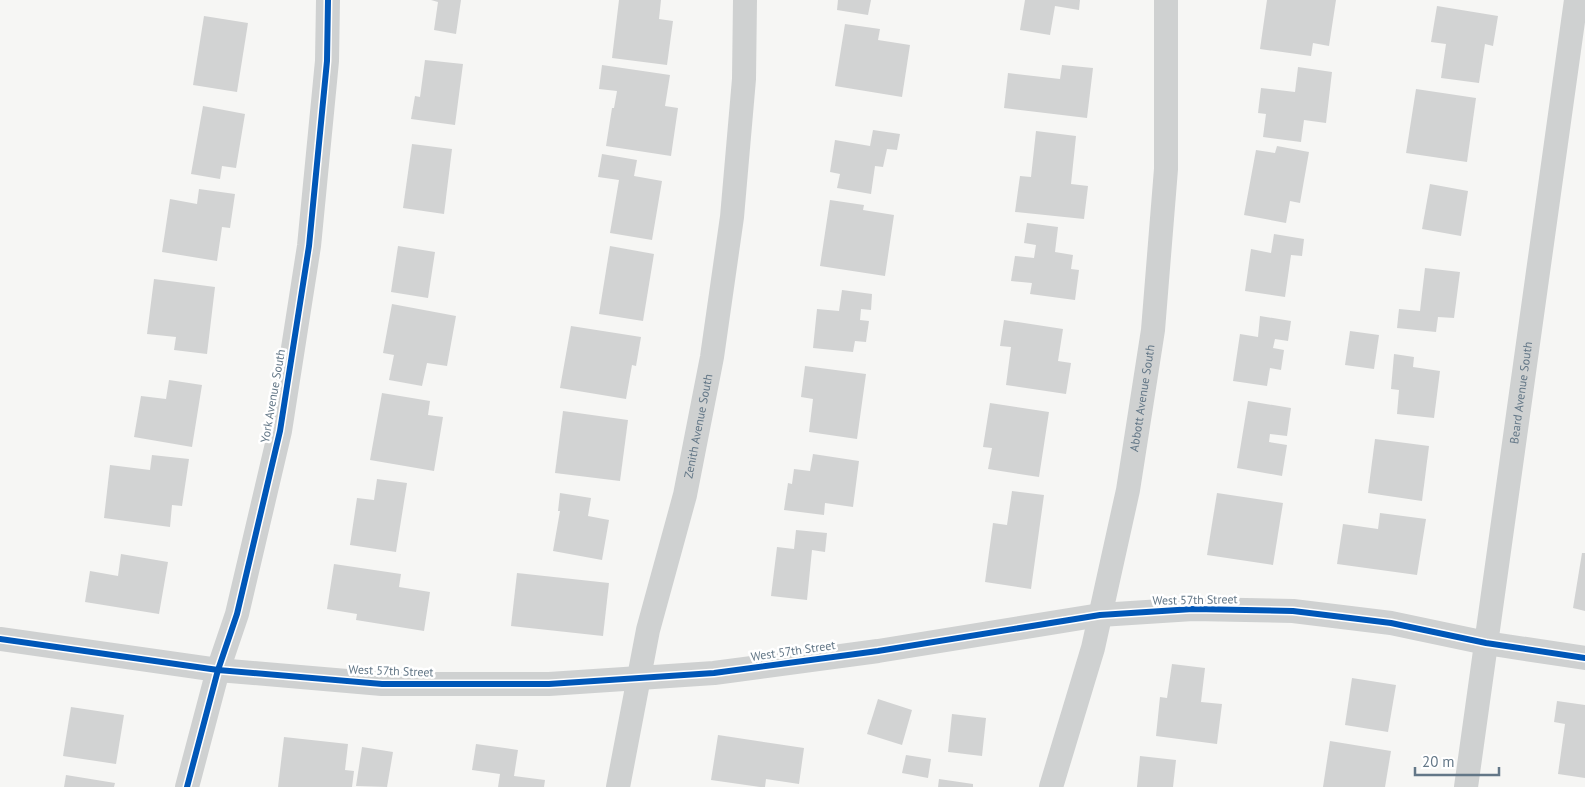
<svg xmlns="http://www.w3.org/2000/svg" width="1585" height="787" viewBox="0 0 1585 787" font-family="'PT Sans',sans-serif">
<rect width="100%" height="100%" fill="#f6f6f4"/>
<!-- building -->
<g fill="#d2d3d3">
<path d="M431,0H461L456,34L434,30L438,2Z"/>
<path d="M619,0H661L659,19L673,21L667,65L612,58Z"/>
<path d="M838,0H871L868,15L837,10Z"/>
<path d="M1025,0H1080L1079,10L1055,6L1050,35L1020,30Z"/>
<path d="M1267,0H1336L1329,46L1313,43L1311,56L1260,49Z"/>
<path d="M1437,6L1498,16L1493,46L1485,44L1479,83L1441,78L1446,44L1431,42Z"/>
<path d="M204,16L248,23L237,92L193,85Z"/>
<path d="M845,24L880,29L878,40L910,45L902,97L835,86Z"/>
<path d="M425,60L463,64L455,125L411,119L415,96L420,97Z"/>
<path d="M602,65L670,75L665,106L678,108L671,156L606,146L612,108H614L617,91L599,89Z"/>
<path d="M1062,65L1093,68L1087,118L1004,108L1008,73L1060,79Z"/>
<path d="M1298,67L1332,72L1326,123L1304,120L1301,142L1263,137L1266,114L1258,113L1261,88L1295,92Z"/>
<path d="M1416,89L1476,98L1467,162L1406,153Z"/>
<path d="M203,106L245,114L236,168L222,166L220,179L191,174Z"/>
<path d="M873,130L900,134L897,150L887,149L883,167L875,166L871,194L837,188L840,174L830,172L835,140L870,146Z"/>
<path d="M1036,131L1076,136L1071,184L1088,186L1084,219L1015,212L1020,176L1031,177Z"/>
<path d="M412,144L452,149L444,214L403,208Z"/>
<path d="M1277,146L1309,152L1300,203L1290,201L1286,223L1244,215L1256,150L1275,153Z"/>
<path d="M602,154L637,160L634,176L662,181L652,240L610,233L619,180L598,177Z"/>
<path d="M1430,184L1468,191L1461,236L1422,229Z"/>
<path d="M199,189L235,194L230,228L222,227L217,261L162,252L170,199L197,204Z"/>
<path d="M830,200L864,205L863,210L894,215L885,276L820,266Z"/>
<path d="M1027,223L1058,227L1055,252L1073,255L1071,269L1079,270L1075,300L1030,294L1032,283L1011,281L1015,256L1034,258L1036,245L1024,243Z"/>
<path d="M1274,234L1304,239L1302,256L1291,255L1285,297L1245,291L1251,249L1271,253Z"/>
<path d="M398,246L435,252L428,298L391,292Z"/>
<path d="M610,246L654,254L643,321L599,314Z"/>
<path d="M1425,268L1460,272L1454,318L1438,317L1436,332L1397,328L1399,309L1420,311Z"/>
<path d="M154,279L215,287L207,354L174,350L176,337L147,334Z"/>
<path d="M842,290L872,294L871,310L861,309L860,320L869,321L866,342L855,341L853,352L813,348L817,309L839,311Z"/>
<path d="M392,304L456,316L447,366L427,363L422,386L389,380L394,355L383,353Z"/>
<path d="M1260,316L1291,321L1288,341L1275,339L1273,348L1284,350L1281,370L1270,368L1267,386L1233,381L1240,334L1258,337Z"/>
<path d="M1004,320L1063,329L1058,361L1071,363L1066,394L1006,385L1011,347L1000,346Z"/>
<path d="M571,326L641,337L636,366L632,365L626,399L560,388Z"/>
<path d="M1350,331L1379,335L1374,369L1345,365Z"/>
<path d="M1394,354L1414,357L1413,367L1440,371L1434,418L1397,414L1399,390L1391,389Z"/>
<path d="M805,366L866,374L857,439L809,432L813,399L801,397Z"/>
<path d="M169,380L202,385L192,447L134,437L141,396L166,399Z"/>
<path d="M382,393L430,401L428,415L443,417L434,471L370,460Z"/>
<path d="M1248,401L1291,408L1287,436L1270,434L1269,442L1287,445L1282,476L1237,468Z"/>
<path d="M990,403L1049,412L1039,477L988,469L992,448L983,447Z"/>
<path d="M563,411L628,420L620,481L555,473Z"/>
<path d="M1375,439L1429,446L1422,501L1368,493Z"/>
<path d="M813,454L859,461L853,507L825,503L824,515L784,510L788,483L792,484L794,469L810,471Z"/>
<path d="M152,455L189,459L182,506L172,505L170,527L104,518L110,465L150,470Z"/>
<path d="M377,479L407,483L396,552L350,545L357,498L374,500Z"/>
<path d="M1012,491L1044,495L1031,589L985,582L993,523L1007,525Z"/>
<path d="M560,493L591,498L588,516L609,520L602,560L553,551L560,511H558Z"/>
<path d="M1217,493L1283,503L1273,565L1207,555Z"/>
<path d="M1380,513L1426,519L1417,575L1337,564L1343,524L1378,529Z"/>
<path d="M796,530L827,533L825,552L812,550L807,600L771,596L777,547L794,549Z"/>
<path d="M1582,553H1585V611L1573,608Z"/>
<path d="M121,554L168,562L159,614L85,602L90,571L118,576Z"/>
<path d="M334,564L401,574L399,587L430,592L424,631L356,620L357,614L327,609Z"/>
<path d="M517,573L609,583L603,636L511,626Z"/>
<path d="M1172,664L1205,668L1201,702L1222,704L1217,744L1156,736L1160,697L1167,698Z"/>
<path d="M1352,678L1396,685L1388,732L1345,725Z"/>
<path d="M878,699L912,710L902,745L867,734Z"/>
<path d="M1557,701L1585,705V778L1558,774L1565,724L1554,722Z"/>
<path d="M71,707L124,715L116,764L63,756Z"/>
<path d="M952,714L986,718L982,756L948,752Z"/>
<path d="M718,735L804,748L799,784L766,779L765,787H760L711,780Z"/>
<path d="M284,737L348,744L345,770L354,771L352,787H278Z"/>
<path d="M1330,741L1391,751L1385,787H1323Z"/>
<path d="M476,744L518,750L514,776L545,780L544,787H498L500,774L472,770Z"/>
<path d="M362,747L393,752L387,787L356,786Z"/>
<path d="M906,755L931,759L928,778L902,773Z"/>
<path d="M1140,756L1176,760L1173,787H1137Z"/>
<path d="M66,775L115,783L114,787H64Z"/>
<path d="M939,779L973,784V787H938Z"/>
</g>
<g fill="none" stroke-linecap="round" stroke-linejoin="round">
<!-- street -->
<g stroke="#cfd1d1" stroke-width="24">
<path d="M0,639L218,670L382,684H549L714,673L878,651L1100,615L1193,609L1293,611L1391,623L1486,643L1585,658"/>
<path d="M187,787L218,670L237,614L280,431L309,246L327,61L328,0"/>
<path id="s1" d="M618,787L648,630L685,495L712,357L732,217L744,79L745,0"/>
<path id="s2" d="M1051,787L1093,648L1128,490L1153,330L1166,169V0"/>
<path id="s3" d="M1466,787L1576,0"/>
</g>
<!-- cycleway casing -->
<g stroke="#fff" stroke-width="9">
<g id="cycleway">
<path d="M0,639L218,670L382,684H549L714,673L878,651L1100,615L1193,609L1293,611L1391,623L1486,643L1585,658"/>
<path d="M187,787L218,670L237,614L280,431L309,246L327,61L328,0"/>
</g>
</g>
<!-- cycleway -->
<use href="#cycleway" stroke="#0057b8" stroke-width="6"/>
</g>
<g text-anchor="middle" stroke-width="5" stroke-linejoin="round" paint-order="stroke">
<!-- street labels -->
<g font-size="12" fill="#637787" stroke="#fff">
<text dy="4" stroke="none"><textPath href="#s3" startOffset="398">Beard Avenue South</textPath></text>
<text transform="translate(273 396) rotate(-80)" y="4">York Avenue South</text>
<text dy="4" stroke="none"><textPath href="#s2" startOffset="400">Abbott Avenue South</textPath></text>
<text dy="4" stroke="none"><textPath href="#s1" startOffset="370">Zenith Avenue South</textPath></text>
<text transform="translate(1195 600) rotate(-1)" y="4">West 57th Street</text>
<text transform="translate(793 651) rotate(-8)" y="4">West 57th Street</text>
<text transform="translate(391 671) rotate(2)" y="4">West 57th Street</text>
</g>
</g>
<!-- scale -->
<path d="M1415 767v8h84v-8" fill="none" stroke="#637787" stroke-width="2.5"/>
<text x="1422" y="767" font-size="15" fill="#637787" stroke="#ffffff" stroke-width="4" paint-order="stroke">20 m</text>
</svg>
